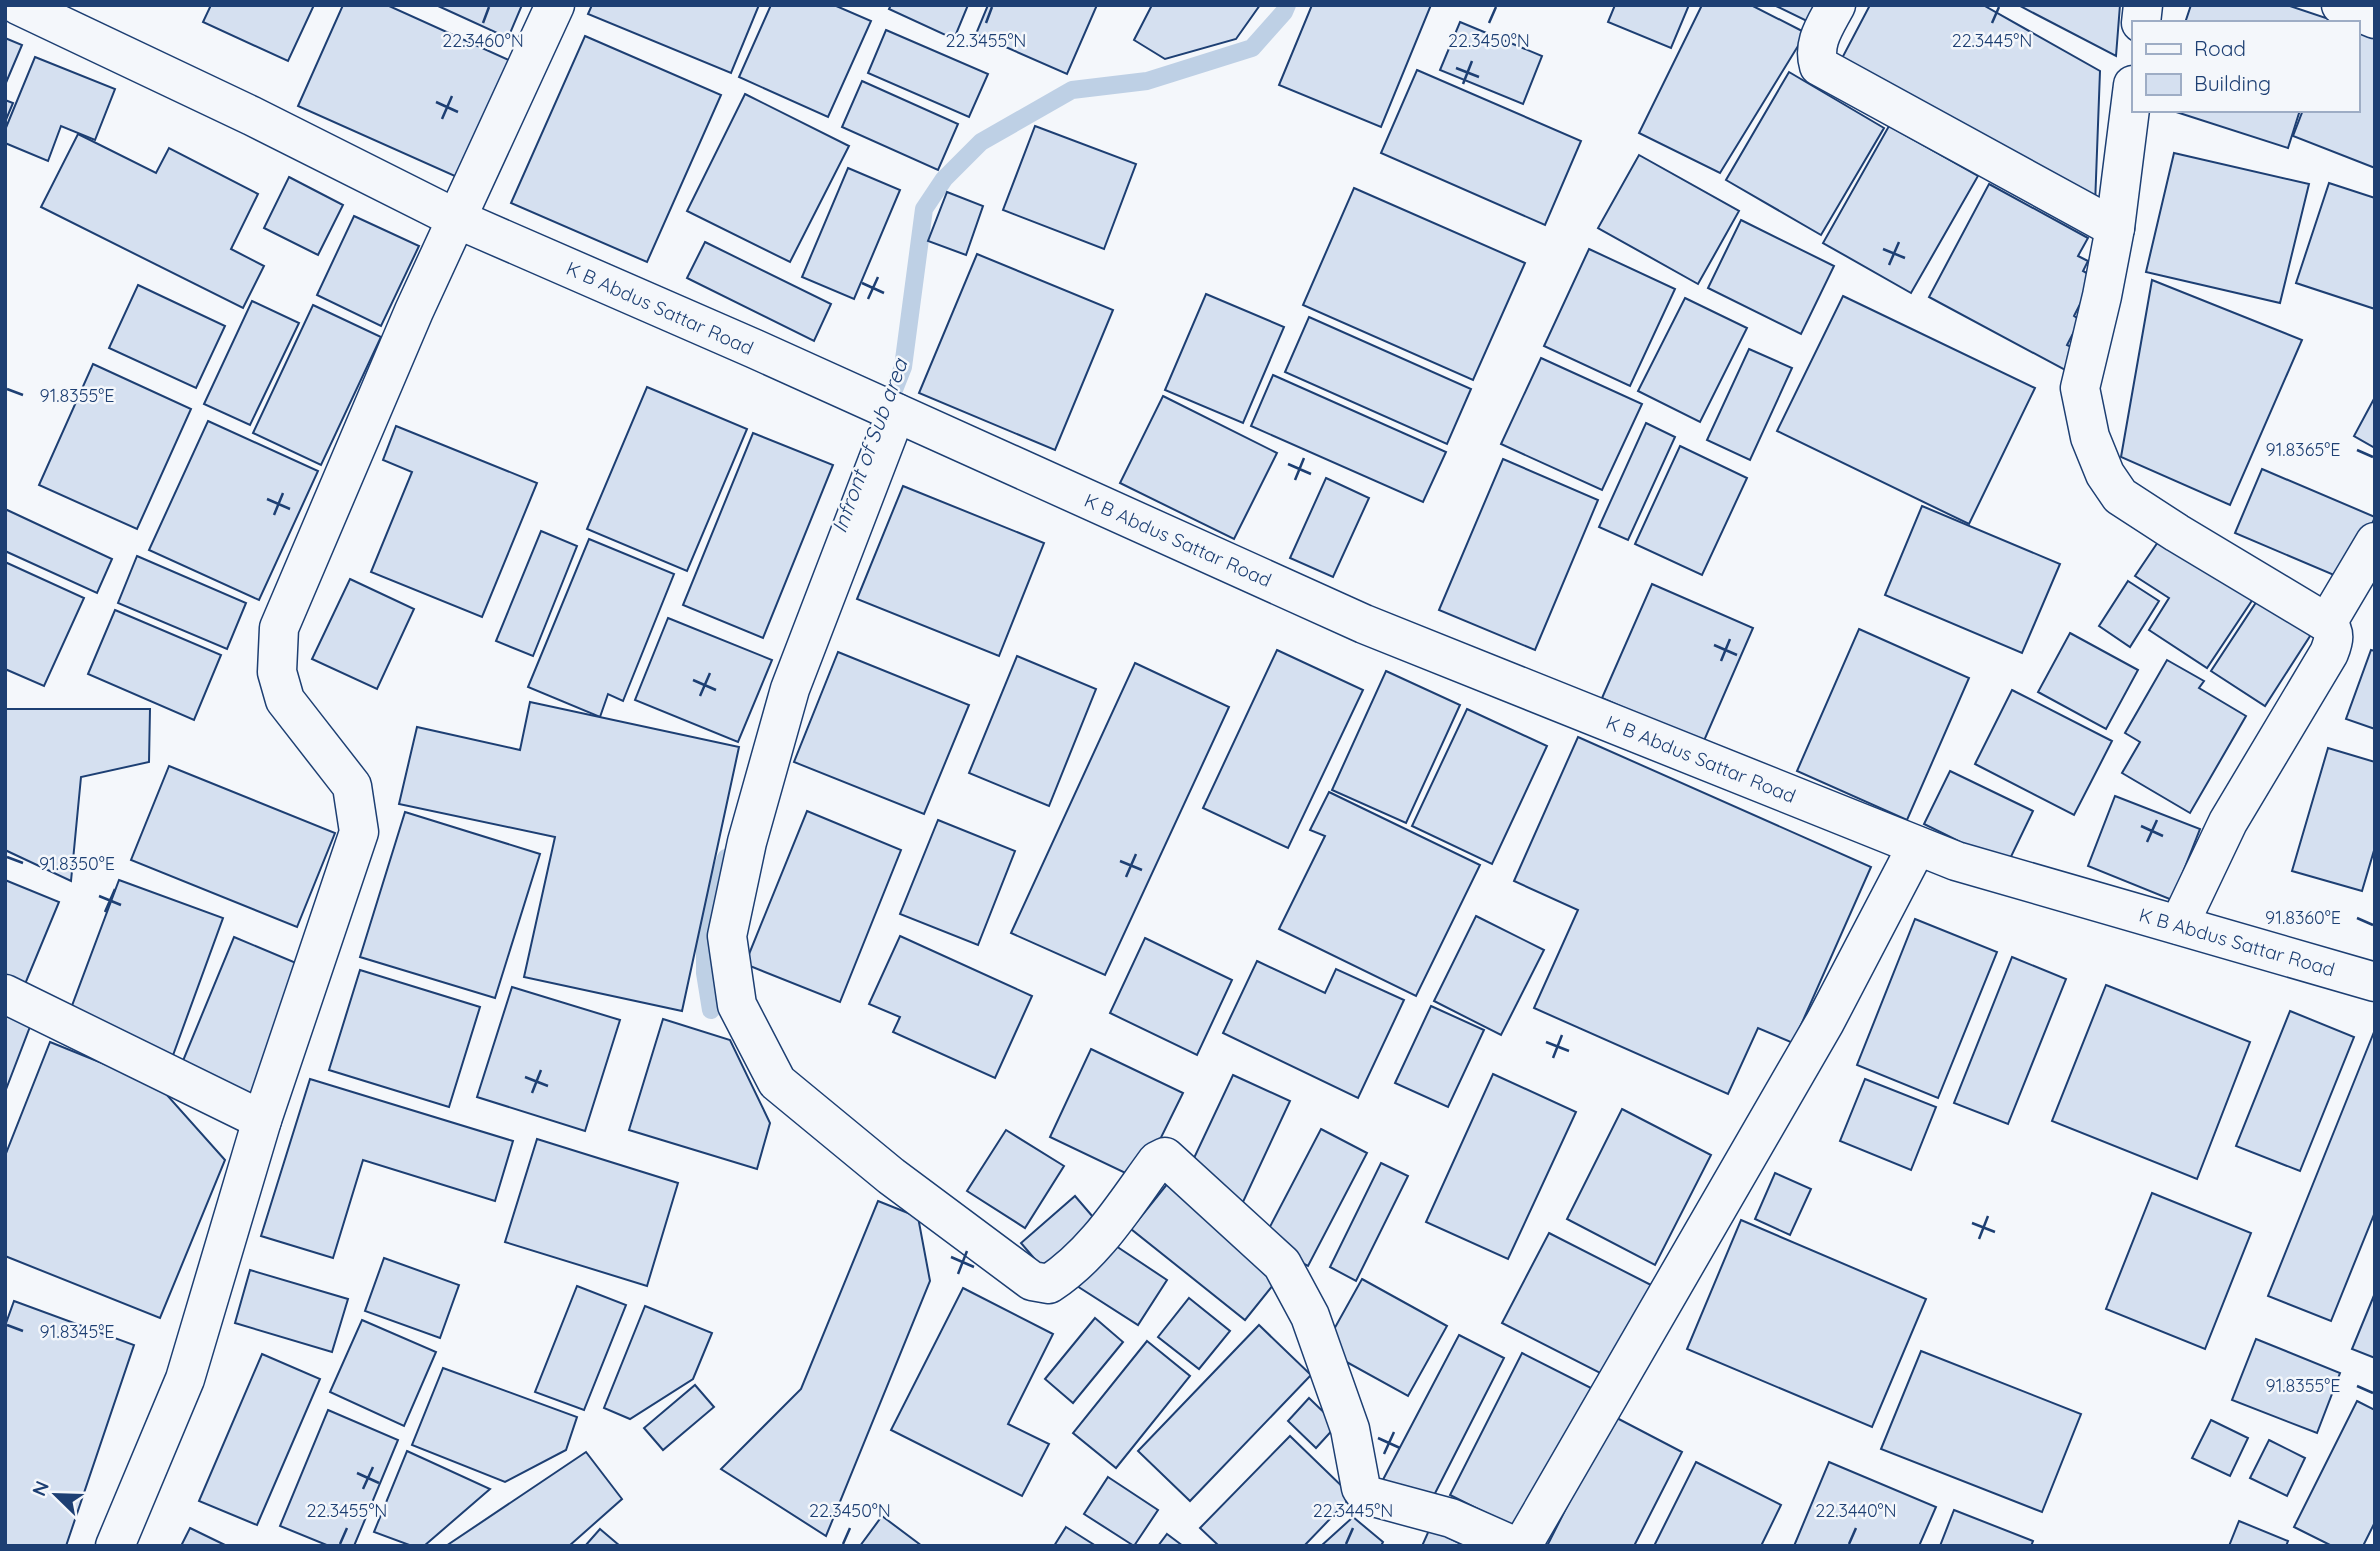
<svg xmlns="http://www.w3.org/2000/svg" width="2380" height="1551" viewBox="0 0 2380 1551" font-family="Quicksand,sans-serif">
<rect width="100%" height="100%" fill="#f4f7fb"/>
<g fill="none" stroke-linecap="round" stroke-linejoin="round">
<!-- stream -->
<g stroke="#bed0e5" stroke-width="18">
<path d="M886,410L903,367L924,209L944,179L981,142L1072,90L1147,81L1252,48L1284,12L1287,5"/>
<path d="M711,1010L705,973V922L710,898L719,880L726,858"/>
</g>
</g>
<!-- building -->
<g fill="#d5e0f0" stroke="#1d3f73" stroke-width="2">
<path d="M211,5H314L288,61L203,22Z"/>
<path d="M343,5H387L511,61L457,177L298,106Z"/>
<path d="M436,5H522L508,38Z"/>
<path d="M592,5H759L731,73L588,14Z"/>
<path d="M771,5H834L871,21L828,117L739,77Z"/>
<path d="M891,5H968L954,39L889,9Z"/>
<path d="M988,5H1097L1067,74L976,34Z"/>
<path d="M1152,5H1260L1236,39L1165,59L1134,40Z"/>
<path d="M1312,5H1431L1381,127L1279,85Z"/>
<path d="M1615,5H1689L1671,48L1608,22Z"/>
<path d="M1702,5H1751L1806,33L1720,173L1639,133Z"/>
<path d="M1774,5H1825L1815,25Z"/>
<path d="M1870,5H1983L2100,71L2095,205L1840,62Z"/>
<path d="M2120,5L2116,56L2020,6V5Z"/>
<path d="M2191,5H2287L2329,19L2327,23H2185Z"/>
<path d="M1460,22L1542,56L1523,104L1440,70Z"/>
<path d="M886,30L988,74L969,117L868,73Z"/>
<path d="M2357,30L2375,37V168L2293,136L2303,110H2357Z"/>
<path d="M585,36L721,95L647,262L511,203Z"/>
<path d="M5,38L22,45L5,85Z"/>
<path d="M35,57L115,89L95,140L61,126L48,161L5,143V130Z"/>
<path d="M1417,70L1581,141L1545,225L1381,153Z"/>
<path d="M1789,72L1884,128L1821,235L1726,180Z"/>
<path d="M862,81L958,124L938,170L842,127Z"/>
<path d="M745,94L849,146L790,262L687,211Z"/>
<path d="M5,100L13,103L5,122Z"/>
<path d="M2170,110H2300L2288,148Z"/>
<path d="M1035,126L1136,164L1104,249L1003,210Z"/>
<path d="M1889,126L1978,176L1911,293L1823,243Z"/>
<path d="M78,134L156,173L169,148L258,194L231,249L264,266L243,308L41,207Z"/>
<path d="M2174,153L2309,184L2280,303L2146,272Z"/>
<path d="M1639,155L1739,211L1698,284L1598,228Z"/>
<path d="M848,168L900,190L854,299L802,277Z"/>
<path d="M289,177L343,205L318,255L264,228Z"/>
<path d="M2329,183L2375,198V309L2296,283Z"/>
<path d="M1989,184L2088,238L2078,256L2088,261L2083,271L2094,277L2074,316L2080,320L2067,345L2078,350L2067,371L1929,297Z"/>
<path d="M1354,188L1525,263L1473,380L1303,305Z"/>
<path d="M947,192L983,206L966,255L928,241Z"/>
<path d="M354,216L419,246L381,326L317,295Z"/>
<path d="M1741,220L1834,266L1801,334L1708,288Z"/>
<path d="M705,242L831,304L814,341L687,278Z"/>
<path d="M1589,249L1675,289L1630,386L1544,346Z"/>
<path d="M977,254L1113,310L1055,450L919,393Z"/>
<path d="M2152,280L2302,340L2230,505L2121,457Z"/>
<path d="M138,285L225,326L196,388L109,348Z"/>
<path d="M1206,294L1284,327L1243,423L1165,390Z"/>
<path d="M1843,296L2035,388L1969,524L1777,431Z"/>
<path d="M1685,298L1747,328L1700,422L1638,391Z"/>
<path d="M252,301L299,323L250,425L204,404Z"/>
<path d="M313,305L381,337L321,465L253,433Z"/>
<path d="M1309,317L1471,389L1447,444L1285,372Z"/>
<path d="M1749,349L1792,368L1750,460L1707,440Z"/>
<path d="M1541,358L1642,404L1602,490L1501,444Z"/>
<path d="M93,364L191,409L137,529L39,485Z"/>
<path d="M1273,375L1446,452L1423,502L1251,426Z"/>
<path d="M647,387L747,429L687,571L587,529Z"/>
<path d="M1163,396L1277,453L1234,539L1120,483Z"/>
<path d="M2375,397V448L2354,436Z"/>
<path d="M208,421L318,471L259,600L149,550Z"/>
<path d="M1646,423L1675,437L1628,540L1599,527Z"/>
<path d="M396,426L537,483L482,617L371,572L412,472L383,460Z"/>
<path d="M753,433L833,465L763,638L683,605Z"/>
<path d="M1680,446L1747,478L1702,575L1635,544Z"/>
<path d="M1503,459L1598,500L1535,650L1439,610Z"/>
<path d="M2262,469L2375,517L2348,581L2235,533Z"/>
<path d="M1326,478L1369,498L1333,577L1290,558Z"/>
<path d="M903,486L1044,543L999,656L857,599Z"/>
<path d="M1922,506L2060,564L2022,653L1885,595Z"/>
<path d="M5,509L112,559L97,593L5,551Z"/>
<path d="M541,531L577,546L533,656L496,641Z"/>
<path d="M2162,536L2255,596L2207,668L2149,630L2169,598L2135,576Z"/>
<path d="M589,539L674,574L623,701L608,694L600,717L528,687Z"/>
<path d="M137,556L246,603L227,649L118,603Z"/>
<path d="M5,562L84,598L44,686L5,669Z"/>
<path d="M350,579L414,609L377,689L312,659Z"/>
<path d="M2128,581L2159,601L2130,647L2099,626Z"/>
<path d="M1652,584L1753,628L1703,743L1602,698Z"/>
<path d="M2259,598L2312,633L2265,706L2211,671Z"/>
<path d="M115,610L221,655L194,720L88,674Z"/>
<path d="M668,618L772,660L738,742L635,700Z"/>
<path d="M1859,629L1969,678L1907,820L1797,771Z"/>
<path d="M2070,633L2138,670L2106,729L2038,692Z"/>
<path d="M1277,650L1363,690L1288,848L1203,808Z"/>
<path d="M2371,650L2375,651V729L2346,719Z"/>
<path d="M838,652L969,705L924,814L794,762Z"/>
<path d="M1017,656L1096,689L1049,806L969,773Z"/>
<path d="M2167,660L2204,681L2199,688L2246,716L2190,813L2122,773L2140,742L2125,733Z"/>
<path d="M1135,663L1229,707L1105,975L1011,933Z"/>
<path d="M1386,671L1460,705L1406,823L1332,790Z"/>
<path d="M2012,690L2112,741L2074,815L1975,764Z"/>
<path d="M530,702L739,747L682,1011L524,977L555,837L399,804L417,727L520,750Z"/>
<path d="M5,709H150L149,762L81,777L71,881L5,850Z"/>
<path d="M1467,709L1547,746L1492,864L1412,826Z"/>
<path d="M1578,737L1871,867L1793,1043L1758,1028L1728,1094L1534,1008L1578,910L1514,881Z"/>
<path d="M2328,748L2375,762V847L2362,891L2292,871Z"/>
<path d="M169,766L335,833L297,927L131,860Z"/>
<path d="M1950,771L2033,811L2007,865L1924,824Z"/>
<path d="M1329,792L1480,865L1416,996L1279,929L1325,836L1310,830Z"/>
<path d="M2115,796L2200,829L2172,900L2088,866Z"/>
<path d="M807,811L901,850L840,1002L745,964Z"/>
<path d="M405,812L540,854L495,998L360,957Z"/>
<path d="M938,820L1015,851L978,945L900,914Z"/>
<path d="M5,880L59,902L23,989L5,982Z"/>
<path d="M119,880L223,918L172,1058L67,1019Z"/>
<path d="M1476,916L1544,950L1501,1035L1434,1001Z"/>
<path d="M1915,919L1997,952L1938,1098L1857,1065Z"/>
<path d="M900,936L1032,996L995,1078L893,1032L900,1017L869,1004Z"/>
<path d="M234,937L308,968L253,1098L180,1068Z"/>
<path d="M1145,938L1232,980L1197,1055L1110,1013Z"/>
<path d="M2012,957L2066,979L2008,1124L1954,1103Z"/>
<path d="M1257,961L1325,993L1336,969L1404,1000L1358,1098L1223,1033Z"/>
<path d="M360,970L480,1007L449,1107L329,1070Z"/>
<path d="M2106,985L2250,1042L2197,1179L2052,1121Z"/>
<path d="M512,987L620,1020L585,1131L477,1097Z"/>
<path d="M1431,1006L1484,1030L1448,1107L1395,1083Z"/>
<path d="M2290,1011L2354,1037L2300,1171L2236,1146Z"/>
<path d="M5,1014L31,1024L5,1092Z"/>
<path d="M663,1019L730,1040L770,1123L757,1169L629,1130Z"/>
<path d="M2374,1032L2375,1212L2331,1321L2268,1296Z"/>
<path d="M50,1042L159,1086L225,1160L160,1318L5,1256V1156Z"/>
<path d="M1091,1049L1183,1093L1140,1180L1050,1137Z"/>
<path d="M1493,1074L1576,1112L1508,1259L1426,1222Z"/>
<path d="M1233,1075L1290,1101L1243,1202L1186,1175Z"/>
<path d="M310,1079L513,1141L495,1201L363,1160L333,1258L261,1236Z"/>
<path d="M1865,1079L1936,1107L1911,1170L1840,1141Z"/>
<path d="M1622,1109L1711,1155L1655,1265L1567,1219Z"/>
<path d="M1321,1129L1367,1153L1308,1266L1262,1242Z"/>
<path d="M1006,1130L1064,1166L1025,1228L967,1191Z"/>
<path d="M537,1139L678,1183L647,1286L505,1242Z"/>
<path d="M1381,1163L1408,1176L1356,1281L1330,1267Z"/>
<path d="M1775,1173L1811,1189L1790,1235L1755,1219Z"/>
<path d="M1168,1183L1282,1274L1245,1320L1131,1229Z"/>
<path d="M2152,1193L2251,1233L2205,1349L2106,1309Z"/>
<path d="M1075,1196L1105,1231L1051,1278L1021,1243Z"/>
<path d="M878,1201L918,1217L930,1281L826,1536L721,1469L801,1389Z"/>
<path d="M1741,1220L1926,1299L1872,1427L1687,1349Z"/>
<path d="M1549,1233L1653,1286L1606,1376L1502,1323Z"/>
<path d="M1107,1240L1167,1280L1138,1325L1077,1286Z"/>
<path d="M384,1258L459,1285L440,1338L365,1311Z"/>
<path d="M250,1270L348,1299L332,1352L235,1323Z"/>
<path d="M1362,1279L1447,1326L1408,1396L1323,1349Z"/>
<path d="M577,1286L626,1305L584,1410L535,1392Z"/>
<path d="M963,1288L1053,1334L1008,1424L1049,1444L1022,1496L891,1430Z"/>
<path d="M2375,1293V1358L2352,1349Z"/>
<path d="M1189,1298L1230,1331L1199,1369L1158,1337Z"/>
<path d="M14,1301L134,1345L66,1546H5V1326Z"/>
<path d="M645,1306L712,1333L693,1379L630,1419L604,1408Z"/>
<path d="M1095,1318L1123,1342L1073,1403L1045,1379Z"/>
<path d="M362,1320L436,1352L404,1426L330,1392Z"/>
<path d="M1259,1325L1311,1375L1190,1501L1138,1451Z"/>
<path d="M1459,1335L1504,1358L1427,1509L1376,1493Z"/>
<path d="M2256,1339L2340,1373L2317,1433L2232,1400Z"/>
<path d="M1147,1341L1190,1376L1116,1468L1073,1433Z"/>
<path d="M1921,1351L2081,1414L2042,1512L1881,1449Z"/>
<path d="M1522,1353L1595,1390L1524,1532L1450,1495Z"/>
<path d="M262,1354L320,1379L257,1525L199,1501Z"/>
<path d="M443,1368L577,1417L566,1450L505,1482L412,1445Z"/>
<path d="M695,1385L714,1407L663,1450L644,1428Z"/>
<path d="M1309,1398L1337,1425L1316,1448L1288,1421Z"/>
<path d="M2357,1401L2375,1410V1522L2363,1546H2332L2294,1527Z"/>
<path d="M328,1410L398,1440L354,1546H329L280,1526Z"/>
<path d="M1613,1416L1682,1452L1634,1546H1547Z"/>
<path d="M2211,1420L2248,1438L2230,1476L2192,1458Z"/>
<path d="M1290,1436L1352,1496L1304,1546H1219L1200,1528Z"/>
<path d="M2269,1440L2305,1458L2287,1496L2250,1478Z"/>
<path d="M407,1451L490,1489L424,1546H412L374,1532Z"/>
<path d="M586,1452L622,1499L569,1546H446Z"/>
<path d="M1696,1462L1781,1505L1761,1546H1654Z"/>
<path d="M1829,1462L1936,1507L1919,1546H1794Z"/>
<path d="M1108,1477L1158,1510L1134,1546L1084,1514Z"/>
<path d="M1954,1510L2033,1541L2031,1546H1940Z"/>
<path d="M882,1516L922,1546H860Z"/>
<path d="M1353,1517L1383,1542L1381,1546H1321Z"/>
<path d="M2239,1521L2288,1541L2286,1546H2229Z"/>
<path d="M1066,1527L1096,1546H1054Z"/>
<path d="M190,1528L227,1546H181Z"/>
<path d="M1430,1528L1465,1546H1422Z"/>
<path d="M600,1529L620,1546H585Z"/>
<path d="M1167,1534L1183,1546H1158Z"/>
</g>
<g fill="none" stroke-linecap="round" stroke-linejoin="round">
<!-- street casing -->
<g stroke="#1d3f73" stroke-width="41">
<g id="street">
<path d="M1836,5C1825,26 1812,43 1819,66L2115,228"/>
<path d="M2341,5L2375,19"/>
<path d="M2141,23L2143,5"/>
<path d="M2133,85L2115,228L2102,296L2080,388L2090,437L2105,474L2120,496L2177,533L2327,623C2336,633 2334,640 2329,653L2228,822L2179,925"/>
<path d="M896,413L790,689L747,842L727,936L737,1005L777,1082L891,1176L1032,1281L1049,1284C1096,1253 1124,1206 1157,1161L1165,1157L1282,1264L1310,1316L1350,1429L1361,1488L1366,1495L1451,1518L1514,1546"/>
<path d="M2327,623L2375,542"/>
<path d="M5,994L262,1120"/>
<path d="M115,1546L185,1379L262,1120L359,832L352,786L285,700L277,672L279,628L414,311L555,5"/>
<path d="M1522,1546L1825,1022L1917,846"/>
</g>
</g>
<!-- secondary casing -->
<g stroke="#1d3f73" stroke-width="41">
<path id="secondary" d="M18,5L252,116L457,219L755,349L1364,624L1956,861L2375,982"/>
</g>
<!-- street -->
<use href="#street" stroke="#f4f7fb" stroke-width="38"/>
<!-- secondary -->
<use href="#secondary" stroke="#f4f7fb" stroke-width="38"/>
</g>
<!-- ticks -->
<path fill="none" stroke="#1d3f73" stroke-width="2.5" d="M483,23L489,7M986,23L992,7M1489,23L1496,7M1992,23L1999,7M1456,68L1479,77M1463,84L1472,61M436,102L458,112M442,119L452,96M1883,249L1905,258M1889,265L1899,242M862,283L884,293M868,299L878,277M7,389L23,395M2357,450L2373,457M1288,464L1311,474M1295,480L1304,458M267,499L290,509M274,515L283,493M1714,645L1737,655M1721,661L1730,639M693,680L716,690M700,696L710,673M2141,826L2163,836M2147,842L2157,820M7,857L23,863M1120,861L1142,870M1126,877L1136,854M99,896L121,905M105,912L115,889M2357,918L2373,925M1546,1042L1569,1051M1553,1058L1562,1035M525,1077L548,1086M532,1093L541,1070M1972,1223L1995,1232M1979,1239L1988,1216M951,1257L974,1267M958,1274L967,1251M7,1325L23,1331M2357,1386L2373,1393M1378,1438L1400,1448M1384,1454L1394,1432M357,1473L379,1483M363,1489L373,1467M340,1544L347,1528M843,1544L850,1528M1346,1544L1353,1528M1849,1544L1856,1528"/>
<g text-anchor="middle" stroke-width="5" stroke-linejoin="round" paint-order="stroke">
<!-- street labels -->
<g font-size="19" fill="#1d3f73" stroke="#f4f7fb">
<text transform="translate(660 308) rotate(24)" y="7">K B Abdus Sattar Road</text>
<text transform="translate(1178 540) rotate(24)" y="7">K B Abdus Sattar Road</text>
<text transform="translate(1701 759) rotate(22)" y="7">K B Abdus Sattar Road</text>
<text transform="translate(2237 942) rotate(16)" y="7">K B Abdus Sattar Road</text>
</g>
<!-- water labels -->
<g font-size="21" font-style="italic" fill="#1d3f73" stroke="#f4f7fb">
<text transform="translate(870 446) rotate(-70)" y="7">Infront of Sub area</text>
</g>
</g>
<g font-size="18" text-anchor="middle" fill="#1d3f73" stroke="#f4f7fb" stroke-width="5" stroke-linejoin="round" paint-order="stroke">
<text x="1489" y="47">22.3450°N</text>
<text x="483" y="47">22.3460°N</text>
<text x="986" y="47">22.3455°N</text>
<text x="1992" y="47">22.3445°N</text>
<text x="77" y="402">91.8355°E</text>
<text x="2303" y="456">91.8365°E</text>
<text x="77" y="870">91.8350°E</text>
<text x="2303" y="924">91.8360°E</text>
<text x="77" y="1338">91.8345°E</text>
<text x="2303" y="1392">91.8355°E</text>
<text x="347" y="1517">22.3455°N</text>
<text x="850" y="1517">22.3450°N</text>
<text x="1353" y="1517">22.3445°N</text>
<text x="1856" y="1517">22.3440°N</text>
</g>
<!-- border -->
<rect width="2380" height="1551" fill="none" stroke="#1d3f73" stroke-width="14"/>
<!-- legend -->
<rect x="2132" y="21" width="228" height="91" fill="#f4f7fb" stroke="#9eadc5" stroke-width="2"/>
<rect x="2146" y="44" width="35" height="10" fill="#f4f7fb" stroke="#9eadc5" stroke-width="2"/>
<text x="2194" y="56" font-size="21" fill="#1d3f73">Road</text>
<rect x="2146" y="74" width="35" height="21" fill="#d5e0f0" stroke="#9eadc5" stroke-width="2"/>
<text x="2194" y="91" font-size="21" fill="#1d3f73">Building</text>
<!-- north arrow -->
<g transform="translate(56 1495) rotate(293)" stroke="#f4f7fb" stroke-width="5" paint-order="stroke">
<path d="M0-5L12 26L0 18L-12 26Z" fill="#1d3f73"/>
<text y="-10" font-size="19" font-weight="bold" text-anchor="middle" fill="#1d3f73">N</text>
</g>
</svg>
